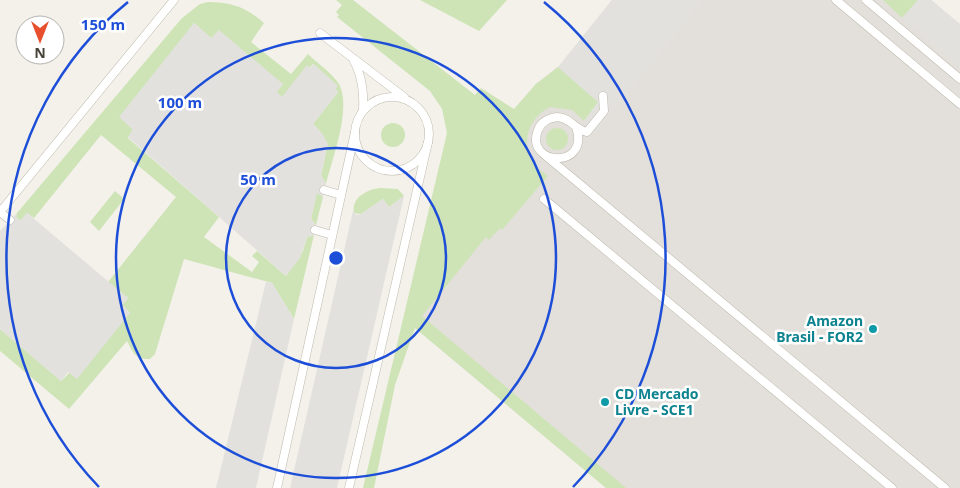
<svg xmlns="http://www.w3.org/2000/svg" width="960" height="488" viewBox="0 0 960 488" font-family="'Noto Sans',sans-serif">
<rect width="100%" height="100%" fill="#f3f1ea"/>
<!-- industrial -->
<path fill="#e3e0db" d="M612,0H931L960,24V488H606L415,328L474,156L536,84L560,65Z"/>
<!-- green -->
<g fill="#cee4b6">
<path d="M336,0H353L475,95L481,88L514,109L536,84L558,67L598,102L584,121L572,110L550,107C529,118 520,141 533,163C536,168 543,172 548,176L502,230L500,228L489,240L486,237L422,316L626,488H606L415,328L395,385L374,488H363L447,133L442,109L430,91L337,17L339,15L336,12L342,5Z"/>
<path d="M420,0H507L479,31Z"/>
<path d="M883,0H918L902,18Z"/>
<path d="M208,2C231,2 246,7 264,23L251,42L291,74L308,54C317,63 332,73 339,84C352,108 332,159 326,184L321,175C326,153 331,141 313,124L338,92L313,64L282,97L276,92L283,84L211,38L194,23L128,138L219,217L204,237L252,272L259,262L252,256L257,251L286,276L303,251L307,237L314,235L294,319L272,283L184,259L155,354L150,359C135,360 133,352 127,341L69,409L0,351V329L61,381L130,313L122,305L128,298L108,282L176,197L101,135L34,218L27,213L20,221L16,217L17,213L182,18L200,4Z"/>
<circle cx="393" cy="135" r="12"/>
<circle cx="557" cy="139" r="11"/>
<path d="M381,188L398,189L404,196L389,207L383,199L361,214L354,213C351,197 368,189 381,188Z"/>
<path d="M115,191L124,199L99,231L90,222Z"/>
<path d="M317,192L323,197L316,225L311,219Z"/>
</g>
<!-- parking -->
<g fill="#e2e1de">
<path d="M612,0H704L597,132L584,121L598,102L558,67Z"/>
<path d="M918,0H931L960,24V67L902,18Z"/>
<path d="M194,23L211,38L219,30L283,84L277,92L282,97L307,65L310,68L314,64L338,86L335,89L338,92L313,124L322,133L328,144L321,175L326,184L323,197L317,193L311,219L316,225L314,235L307,237L300,258L286,276L128,137L133,130L119,117Z"/>
<path d="M404,196L337,488H290L353,211L357,215L361,214L383,199L389,207Z"/>
<path d="M17,213L16,217L20,221L27,213L128,298L122,305L130,313L77,379L68,372L61,381L0,329V231Z"/>
<path d="M266,282L272,283L294,319L256,488H216Z"/>
</g>
<g fill="none" stroke-linecap="round" stroke-linejoin="round">
<!-- lane casing -->
<g stroke="#beb9ad" stroke-width="9">
<g id="lane">
<path d="M836,0L960,104"/>
<path d="M866,0L960,79"/>
<path d="M320,33L404,97"/>
<path d="M354,61C362,76 364,92 363,110"/>
<circle cx="392" cy="134" r="37"/>
<path d="M576,127C591,170 524,166 538,130C541,122 549,118 557,117C570,117 575,130 587,132L604,111L603,96"/>
<path d="M546,156L945,488"/>
<path d="M324,190L341,195"/>
<path d="M544,199L892,488"/>
<path d="M0,212L174,0"/>
<path d="M0,212L10,220"/>
<path d="M315,230L332,235"/>
<path d="M277,488L355,132"/>
<path d="M349,488L428,142"/>
</g>
</g>
<!-- lane -->
<use href="#lane" stroke="#fff" stroke-width="8"/>
</g>
<!-- distance rings -->
<g fill="none" stroke="#1d4ed8" stroke-width="2.5">
<circle cx="336" cy="258" r="110"/>
<circle cx="336" cy="258" r="220"/>
<path d="M99 487A330 330 0 0 1 128 2M544 2A330 330 0 0 1 573 487"/>
</g>
<!-- markers -->
<g fill="#0f9aa8" stroke="#fff" stroke-width="2">
<circle cx="873" cy="329" r="5"/>
<circle cx="605" cy="402" r="5"/>
</g>
<g text-anchor="middle" stroke-width="5" stroke-linejoin="round" paint-order="stroke">
<!-- culture labels -->
<g font-size="14" font-weight="bold" fill="#0d838f" stroke="#fff" text-anchor="end">
<text x="863" y="326">Amazon<tspan x="863" dy="16">Brasil - FOR2</tspan></text>
<text x="615" y="399" text-anchor="start">CD Mercado<tspan x="615" dy="16">Livre - SCE1</tspan></text>
</g>
</g>
<circle cx="336" cy="258" r="8" fill="#1d4ed8" stroke="#fff" stroke-width="2.5"/>
<g font-size="15" text-anchor="middle" font-weight="bold" fill="#1d4ed8" stroke="#fff" stroke-width="5" stroke-linejoin="round" paint-order="stroke">
<text x="103" y="30">150 m</text>
<text x="180" y="108">100 m</text>
<text x="258" y="185">50 m</text>
</g>
<!-- north arrow -->
<g transform="translate(40 40) rotate(180)"><circle r="24" fill="#ffffff" stroke="#b5b3af"/>
<path d="M0-4L9 19L0 12L-9 19Z" fill="#e84f2c"/>
<text y="-8" font-size="14" font-weight="bold" text-anchor="middle" fill="#474238">N</text>
</g>
</svg>
